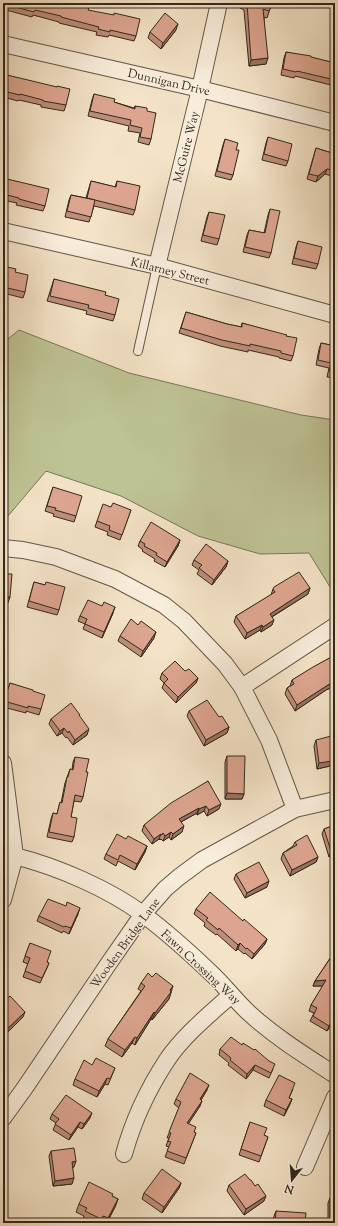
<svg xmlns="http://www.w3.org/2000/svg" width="338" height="1226" viewBox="0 0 338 1226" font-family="'Sorts Mill Goudy',serif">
<rect width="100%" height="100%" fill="#f4e3c7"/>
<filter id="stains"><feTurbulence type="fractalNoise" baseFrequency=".005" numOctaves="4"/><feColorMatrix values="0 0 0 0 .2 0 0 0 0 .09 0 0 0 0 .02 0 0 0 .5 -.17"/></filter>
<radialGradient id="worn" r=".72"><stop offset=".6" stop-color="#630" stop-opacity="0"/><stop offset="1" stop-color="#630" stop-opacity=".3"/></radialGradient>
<!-- green -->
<path fill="#bec394" stroke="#787658" d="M19,330L129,373L301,415L335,420V595L309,553L260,554L198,536L121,496L46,471L8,516H3V343Z"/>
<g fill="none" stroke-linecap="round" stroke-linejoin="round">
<!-- service casing -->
<g stroke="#625747" stroke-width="10">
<path id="service" d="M138,351L157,266"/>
</g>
<!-- minor casing -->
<g stroke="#625747" stroke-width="18">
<g id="minor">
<path d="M3,44L200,89L335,123"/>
<path d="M3,231L157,266L335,315"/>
<path d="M157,266L200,89L219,3"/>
<path d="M3,548L23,550L56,557L115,579L164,605L184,621L225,664L242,687L269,740L295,809"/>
<path d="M242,687L335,626"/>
<path d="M3,763L15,856L3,900"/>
<path d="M15,856C58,867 109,889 144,915C168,933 190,953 211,973C225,986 235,1000 249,1013C275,1037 306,1056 335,1075"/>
<path d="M3,1118L24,1089L109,963L143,914L165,889L179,877L202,860L295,809L335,800"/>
<path d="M124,1154C133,1121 148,1089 167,1060C184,1035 209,1015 231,995"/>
<path d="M305,1167L335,1097"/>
</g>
</g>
<!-- service -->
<use href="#service" stroke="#f8eddb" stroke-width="8"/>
<!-- minor -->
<use href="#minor" stroke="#f8eddb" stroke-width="16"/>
</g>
<!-- wall -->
<g fill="#be8e7b" stroke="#32281c">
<path d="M8,3H75L136,36L134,41L109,35L108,37L96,35L97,32L59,23V22L33,15L32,17L6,10Z"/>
<path d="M242,3H272L267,18L264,17L266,64L249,66L244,10L240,8Z"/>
<path d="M176,30L161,49L148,38L150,32Z"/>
<path d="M286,52L335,63V86L295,76L294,78L281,75L284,58Z"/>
<path d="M3,74L66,105L64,111L41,107V105L19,100L18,101L3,97Z"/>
<path d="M94,94L114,102L134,108L135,106L147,111L151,139L149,145L138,142L140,133L128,131L129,126L88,116L92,100Z"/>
<path d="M268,137L288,161L286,166L262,160L266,143Z"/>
<path d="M225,139L236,150L233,175L231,180L215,176L223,145Z"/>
<path d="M316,148L335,154V177L325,174L316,182L307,179Z"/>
<path d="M3,178L45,206L43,211L16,205L17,203L3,200Z"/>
<path d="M91,181L115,187L117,181L135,210L133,215L94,206L89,222L65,217L69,200L71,195L86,198Z"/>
<path d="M270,209L271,253L269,258L243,252L247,235L249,230L264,233L268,215Z"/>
<path d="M209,212L219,239L217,245L201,241L207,217Z"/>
<path d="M298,241L318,264L316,269L292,264L296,247Z"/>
<path d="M3,266L15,272L25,292L23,298L3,293Z"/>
<path d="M54,279L105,295L115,315L113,321L86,314L87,311L47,301Z"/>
<path d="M186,312L227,324L241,327L242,323L286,336L293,356L291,361L279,358V357L248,350V352L220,346L179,333Z"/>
<path d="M321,343L335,346V378L327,377L329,368L316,365L319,349Z"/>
<path d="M53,487L76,516L74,522L53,516L54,514L45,511Z"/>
<path d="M111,507L131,510L120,540L107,535L108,532L95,527L97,521Z"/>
<path d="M180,540L178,546L165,567L154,561L155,559L142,551L143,550L138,546L140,541Z"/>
<path d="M194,560L228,561L226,567L212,585L197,574L199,570L192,565Z"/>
<path d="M34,582L45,585L59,610L57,615L27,607Z"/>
<path d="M310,588L308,594L272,617V625L261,632L260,630L245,639L234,622L236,616L271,595L273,589Z"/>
<path d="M113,613L102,638L83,629L85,624L78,621L80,616Z"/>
<path d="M120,636L154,638L141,657L118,641Z"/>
<path d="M335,655V686L326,690L295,711L285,694L287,688L290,686L292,680Z"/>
<path d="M185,671L198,678L196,683L176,703L162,688L164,683L160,679L162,673Z"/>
<path d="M10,683L33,691L41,709L39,715L26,711V713L3,707V705Z"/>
<path d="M189,711L219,717L229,727L227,733L204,746L187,716Z"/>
<path d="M79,716L87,735L73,745L67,737L66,738L62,733L57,736L49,724L51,719Z"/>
<path d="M316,740L331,763L330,766L317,769L314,746Z"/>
<path d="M227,756L244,794L242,799H225V762Z"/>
<path d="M75,757L86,772L83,797L81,802L74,801L71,817L74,837L72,842L47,837L51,819L53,813L57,814L60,802L61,803L65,783L70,769L72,770L73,762Z"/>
<path d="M208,781L219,809L207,816L204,811L197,815V813L181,822L182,832L171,840L169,837L163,841L161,839L160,840L159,839L152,844L142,831L144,825Z"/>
<path d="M335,825V859L334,854L329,857L322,834L324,829Z"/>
<path d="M126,839L147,846L145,852L135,870L118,861L116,866L104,859L106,854Z"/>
<path d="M295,842L318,857L316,862L290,876L281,859L283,853L293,846Z"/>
<path d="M236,874L267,887L245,898L234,879Z"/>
<path d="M66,906L78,914L69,934L63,931L62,933L37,921L39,916Z"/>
<path d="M196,909L243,921L267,939L265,944L252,959L245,953L244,954L238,949L236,951L217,934L216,935L204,926L205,923L194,914Z"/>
<path d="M30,943L47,962L49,963L47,968L40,983L23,977L28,964L23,962Z"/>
<path d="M335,951V1019L327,1031L310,1021L314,1013L309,1011L311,1005L323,986H313L315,981Z"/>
<path d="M141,983L171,992L169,999L152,1020L151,1019L135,1045L132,1043L122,1057L105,1046L108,1039L141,991L138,989Z"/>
<path d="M220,1049L273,1069L269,1078L253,1070L246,1079L228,1065L229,1063L219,1055Z"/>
<path d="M92,1065L115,1068L108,1085L105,1084L97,1097L73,1085L75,1079Z"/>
<path d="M293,1089L289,1098L292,1099L290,1104L284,1116L264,1106L266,1100Z"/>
<path d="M207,1090L201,1100L200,1106L188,1124L194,1132L196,1133L184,1164L165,1157L169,1147L166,1146L169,1138H167L179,1108L174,1104L176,1099Z"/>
<path d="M52,1114L90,1118L82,1129L78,1127L69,1140L53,1130L56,1123L50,1119Z"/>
<path d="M250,1122L264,1135L268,1137L259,1162L239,1155Z"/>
<path d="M51,1151L74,1167H72V1184L53,1186L49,1156Z"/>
<path d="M181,1183L179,1188L162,1213L142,1199L144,1193Z"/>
<path d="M229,1185L264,1201L244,1215L227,1191Z"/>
<path d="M112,1196L118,1199L115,1207L107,1223H90L83,1219L84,1216L76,1212L79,1204Z"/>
<path d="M330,1198L335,1223H328V1203Z"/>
<path d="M276,1211L305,1223H273L274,1216Z"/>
</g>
<!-- shaded-wall -->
<g fill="#9b7464" stroke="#32281c">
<path d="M178,24L176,30L161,49L163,43Z"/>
<path d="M268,58L266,64L249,66L251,60Z"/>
<path d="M327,169L325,174L316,182L318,176Z"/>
<path d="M180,540L178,546L165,567L167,562Z"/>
<path d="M228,561L226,567L212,585L214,580Z"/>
<path d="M310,588L308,594L268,619L270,614Z"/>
<path d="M3,597H10L8,603L3,602Z"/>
<path d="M115,607L113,613L102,638L104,632Z"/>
<path d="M274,620L272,625L261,632L263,627Z"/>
<path d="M262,625L260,630L245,639L247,633Z"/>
<path d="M156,632L154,638L141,657L143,651Z"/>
<path d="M198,678L196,683L176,703L178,697Z"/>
<path d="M335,681V686L326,690L295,711L297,705L328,685Z"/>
<path d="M229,727L227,733L204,746L206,740Z"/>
<path d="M64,728L62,733L57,736L60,731Z"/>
<path d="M89,729L87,735L73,745L75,740Z"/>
<path d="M335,757V762L331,763L330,766L317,769L319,763L331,758Z"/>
<path d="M227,793L244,794L242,799H225Z"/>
<path d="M221,804L219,809L207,816L209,810Z"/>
<path d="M206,806L204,811L197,815L199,809Z"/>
<path d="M199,808L197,813L177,824L179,819Z"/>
<path d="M184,826L182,832L171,840L173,834Z"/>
<path d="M171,832L169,837L163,841L165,836Z"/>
<path d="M161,834L159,839L152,844L154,839Z"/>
<path d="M147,846L145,852L135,870L137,864Z"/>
<path d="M335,849L334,854L329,857L331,851Z"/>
<path d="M318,857L316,862L290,876L292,870Z"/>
<path d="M269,881L267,887L245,898L247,893Z"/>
<path d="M80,908L78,914L69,934L71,928Z"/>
<path d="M267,939L265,944L252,959L254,954Z"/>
<path d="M240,943L238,949L236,951L238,945Z"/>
<path d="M326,980L324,986H313L315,981Z"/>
<path d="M173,986L169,999L152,1020L155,1013Z"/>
<path d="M25,1012L23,1017L3,1037L4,1032Z"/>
<path d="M154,1012L151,1019L135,1045L137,1038Z"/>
<path d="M335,1017V1019L327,1031L329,1026Z"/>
<path d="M135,1037L132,1043L122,1057L125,1050Z"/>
<path d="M255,1065L253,1070L246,1079L247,1074Z"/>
<path d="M107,1078L105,1084L97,1097L99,1091Z"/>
<path d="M209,1085L207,1090L198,1105L200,1099Z"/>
<path d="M292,1099L290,1104L284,1116L286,1110Z"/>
<path d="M202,1101L200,1106L185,1129L187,1123Z"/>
<path d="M92,1113L90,1118L82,1129L84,1124Z"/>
<path d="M80,1122L78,1127L69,1140L71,1135Z"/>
<path d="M76,1161L74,1167L70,1168L72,1162Z"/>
<path d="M74,1178L72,1184L53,1186L55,1181Z"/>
<path d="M181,1183L179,1188L162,1213L164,1207Z"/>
<path d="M266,1196L264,1201L244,1215L246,1209Z"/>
<path d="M118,1199L115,1207L106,1223L108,1218Z"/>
</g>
<!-- building -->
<g fill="#dda58f" stroke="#32281c">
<path d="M9,3H75L89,7L88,10L114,15V13L140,19L136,36L110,30V32L98,29L99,27L61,17V16L35,10L34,12L8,5Z"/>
<path d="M246,3H272L269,11L263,9L268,58L251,60L247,3Z"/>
<path d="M165,13L178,24L163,43L150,32Z"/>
<path d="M286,52L311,56V57L335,63V80L297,71L296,72L283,69Z"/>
<path d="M3,74L57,87V86L70,89L66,105L43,101V100L20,94V95L3,91Z"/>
<path d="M94,94L115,99L114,102L135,109V106L147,108V111L156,113L151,139L140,137L142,128L130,125L131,120L90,111Z"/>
<path d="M268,137L292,144L288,161L264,154Z"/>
<path d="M225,139L238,143L236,150H239L233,175L217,171Z"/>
<path d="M316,148L335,154V171L327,169L318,176L309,174Z"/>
<path d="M3,178L49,189L45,206L19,199V198L3,194Z"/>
<path d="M91,181L116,187L117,181L140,186L135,210L87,198Z"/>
<path d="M71,195L95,200L91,217L67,211Z"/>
<path d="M270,209L280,211L271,253L245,247L249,230L265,233Z"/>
<path d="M209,212L225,215L219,239L203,235Z"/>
<path d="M298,241L322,247L318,264L294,258Z"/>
<path d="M3,266L16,269L15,272L28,275L25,292L3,287Z"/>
<path d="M54,279L106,292L105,295L119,299L115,315L88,308L89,305L50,296Z"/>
<path d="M186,312L227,324L242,327V323L287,335L286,336L297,338L293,356L281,353V351L250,344V346L222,340L181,328Z"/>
<path d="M321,343L335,346V372L329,371L331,363L318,360Z"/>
<path d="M53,487L82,496L76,516L55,510L56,508L47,506Z"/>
<path d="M113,503L131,510L122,535L109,530L110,526L97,521L103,504L111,507Z"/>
<path d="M151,522L180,540L167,562L156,555L157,553L144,546L145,544L140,541Z"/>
<path d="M206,544L228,561L214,580L199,568L202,565L194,560Z"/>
<path d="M299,572L310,588L270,614L274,620L263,627L262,625L247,633L236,616L275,592L273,589L274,587Z"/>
<path d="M3,574H12L10,597H3Z"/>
<path d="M34,582L45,585L46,582L65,587L59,610L29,601Z"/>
<path d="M88,600L102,606L104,602L115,607L104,632L85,624L87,619L80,616Z"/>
<path d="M131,619L138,625L141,621L156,632L143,651L120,636Z"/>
<path d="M335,655V681L328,685L297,705L287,688L294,684L292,680L313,667Z"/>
<path d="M175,661L185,671L189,669L198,678L178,697L164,683L168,679L162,673Z"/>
<path d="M10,683L33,690V691L45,695L41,709L28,706V708L4,701Z"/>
<path d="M207,700L219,717L222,716L229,727L206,740L189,711Z"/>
<path d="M71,703L80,715H79L89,729L75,740L69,731L68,733L64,728L60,731L51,719Z"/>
<path d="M335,735V757L331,758L332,761L319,763L316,740Z"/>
<path d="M227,756H245L244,794L227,793Z"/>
<path d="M75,757L89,759L86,772H88L83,797L75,795L71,817L77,818L74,837L49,832L53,813L57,814L60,802L62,803L67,777H68L70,769L73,770Z"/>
<path d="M208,781L221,804L209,810L206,806L199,809V808L179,819L184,826L173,834L171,832L165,836L163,833L162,835L161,834L154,839L144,825L171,803Z"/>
<path d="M335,825V849L331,851L324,829Z"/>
<path d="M117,834L126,839L128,836L147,846L137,864L120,855L118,860L106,854Z"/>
<path d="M307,835L318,857L292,870L283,853L297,845L295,842Z"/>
<path d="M259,862L269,881L247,893L236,874Z"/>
<path d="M210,892L243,921L244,919L267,939L254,954L247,948L246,949L240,943L238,945L219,928L218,930L206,920L208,918L196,909Z"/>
<path d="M48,899L66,906L67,902L80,908L71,928L65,926L64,927L39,916Z"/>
<path d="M30,943L51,951L47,962L49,963L42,978L25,971L30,958L25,956Z"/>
<path d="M335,951V993L334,994L335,995V1017L329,1026L313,1016L317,1008L311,1005L326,980L315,981Z"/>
<path d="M148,973L152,977L156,973L173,986L170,990L171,992L155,1013L154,1012L137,1038L135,1037L125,1050L108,1039L145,986L141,983Z"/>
<path d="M10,996L25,1012L4,1032L3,1030V1002Z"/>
<path d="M231,1037L242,1045L243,1043L254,1050L255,1049L269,1061L275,1064L271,1073L255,1065L247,1074L230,1060L231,1058L220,1049Z"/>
<path d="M96,1058L115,1068L110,1079L107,1078L99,1091L75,1079L84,1060L92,1065Z"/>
<path d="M190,1073L209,1085L200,1099L202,1101L187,1123L196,1127L194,1132L196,1133L186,1158L167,1151L171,1142L168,1141L171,1133L169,1132L181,1102L176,1099Z"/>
<path d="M279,1075L295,1083L289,1098L292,1099L286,1110L266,1100Z"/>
<path d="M66,1095L92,1113L84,1124L80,1122L71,1135L55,1124L59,1119L52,1114Z"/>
<path d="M250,1122L267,1128L264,1135L268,1137L261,1156L241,1149Z"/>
<path d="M74,1148L76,1161L72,1162L74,1178L55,1181L51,1151Z"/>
<path d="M162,1169L181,1183L164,1207L144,1193Z"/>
<path d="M245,1174L250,1180H251L255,1186L258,1184L266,1196L246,1209L229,1185Z"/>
<path d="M89,1182L113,1194L112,1196L118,1199L108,1218L103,1216L101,1219L85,1211L87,1208L79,1204Z"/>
<path d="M335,1194V1223H330V1198Z"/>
<path d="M276,1211L306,1213L305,1223H275Z"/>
<path d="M159,1221L166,1223H158Z"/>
</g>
<g text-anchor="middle" stroke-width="3" stroke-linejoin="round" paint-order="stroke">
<!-- street labels -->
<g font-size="12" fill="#32281c" stroke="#f8eddb">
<text transform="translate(169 82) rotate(13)" y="4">Dunnigan Drive</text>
<text transform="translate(186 147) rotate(-76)" y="4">McGuire Way</text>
<text transform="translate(170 271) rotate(14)" y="4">Killarney Street</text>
<text transform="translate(125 943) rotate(-54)" y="4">Wooden Bridge Lane</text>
<text transform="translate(201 967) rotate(43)" y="4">Fawn Crossing Way</text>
</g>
</g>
<!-- margin -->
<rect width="338" height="1226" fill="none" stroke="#f4e3c7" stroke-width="16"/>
<rect x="4" y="4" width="330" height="1218" fill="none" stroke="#32281c" stroke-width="2"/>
<rect x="8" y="8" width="322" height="1210" fill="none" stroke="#32281c"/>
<!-- north arrow -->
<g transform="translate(292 1180) rotate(197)" stroke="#f8eddb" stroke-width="3" paint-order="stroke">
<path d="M0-3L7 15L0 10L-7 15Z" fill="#32281c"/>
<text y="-6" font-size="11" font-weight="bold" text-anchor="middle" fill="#32281c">N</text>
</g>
<rect width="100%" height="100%" filter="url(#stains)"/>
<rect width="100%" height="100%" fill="url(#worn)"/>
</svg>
